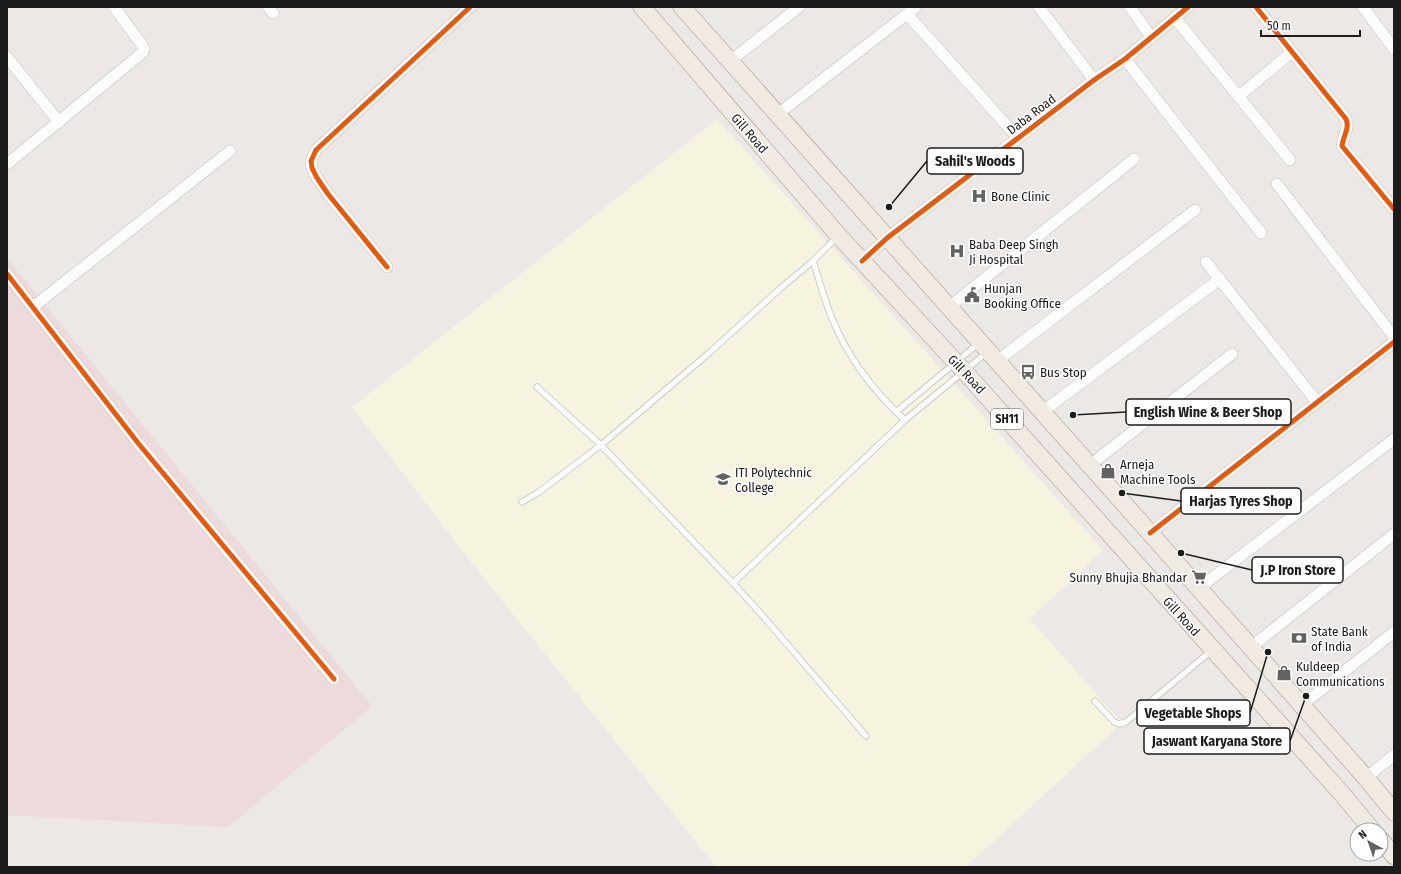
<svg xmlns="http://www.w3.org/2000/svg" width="1401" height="874" viewBox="0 0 1401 874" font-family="'Fira Sans Condensed',sans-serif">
<rect width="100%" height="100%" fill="#ebe8e5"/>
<!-- commercial -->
<path fill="#eddbdb" d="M7,258L372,706L228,827L7,815Z"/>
<!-- education -->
<path fill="#f6f3df" d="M717,119L1103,550L1030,619L1122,723L966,867H716L467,557L352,407Z"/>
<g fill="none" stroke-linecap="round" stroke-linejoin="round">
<!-- service casing -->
<g stroke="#c3c2c1" stroke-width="7">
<g id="service">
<path d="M813,261C819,279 824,298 831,316C847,356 873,391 905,420"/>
<path d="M537,387L601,445L733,583"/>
<path d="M896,412L979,343"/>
<path d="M522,502L539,492L601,445L709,353L782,287L813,261L837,237"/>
<path d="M1095,701L1114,722L1119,724L1126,722L1211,651"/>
<path d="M866,736L762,615L733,583L905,420L986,353"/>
</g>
</g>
<!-- minor casing -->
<g stroke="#c3c2c1" stroke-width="12">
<g id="minor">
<path d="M268,7L273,13"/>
<path d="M1039,7L1094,80"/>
<path d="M1130,7L1151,37"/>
<path d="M1256,7L1346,119C1350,128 1343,136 1342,146L1394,209"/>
<path d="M1363,7L1394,49"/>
<path d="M907,14L1018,138"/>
<path d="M1175,18L1290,160"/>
<path d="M7,57L59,122"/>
<path d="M1125,59L1261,233"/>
<path d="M730,61L799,7"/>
<path d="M1239,96L1292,52"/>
<path d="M778,114L916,7"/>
<path d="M7,164L142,53L144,49L142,45L114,7"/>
<path d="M1277,184L1394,337"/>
<path d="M862,261L887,238L1094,80L1125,59L1188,7"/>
<path d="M1206,262L1317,402"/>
<path d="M387,267L328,194L317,178L312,168L311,161L316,150L470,7"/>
<path d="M7,274L138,443L334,679"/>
<path d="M33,307L230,151"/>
<path d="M949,307L1134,159"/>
<path d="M997,361L1195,210"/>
<path d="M1042,412L1220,279"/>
<path d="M1090,465L1232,354"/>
<path d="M1150,533L1394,342"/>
<path d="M1199,588L1394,439"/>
<path d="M1251,647L1394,534"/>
<path d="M1302,705L1394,632"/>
<path d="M1366,778L1394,755"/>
</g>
</g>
<!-- primary casing -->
<g stroke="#a19481" stroke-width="18">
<g id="primary">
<path d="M642,7L838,235L964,371L1343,795L1372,830"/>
<path d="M682,7L1150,533L1366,778L1394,812"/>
<path d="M1381,840L1394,856"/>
</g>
</g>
<!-- service -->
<use href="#service" stroke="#fcfcfb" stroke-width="5.5"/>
<!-- minor -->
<use href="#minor" stroke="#fcfcfb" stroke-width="11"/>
<!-- primary -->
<use href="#primary" stroke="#f0eae3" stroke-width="17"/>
<!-- cycleway casing -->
<g stroke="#fff" stroke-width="8">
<g id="cycleway">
<path d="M1256,7L1346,119C1350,128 1343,136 1342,146L1394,209"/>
<path d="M862,261L887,238L1094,80L1125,59L1188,7"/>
<path d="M387,267L328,194L317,178L312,168L311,161L316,150L470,7"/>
<path d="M7,274L138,443L334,679"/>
<path d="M1150,533L1394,342"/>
</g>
</g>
<!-- cycleway -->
<use href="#cycleway" stroke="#e8590c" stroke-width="5"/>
</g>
<!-- icons -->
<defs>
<g id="hospital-bare" transform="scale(1.2)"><path d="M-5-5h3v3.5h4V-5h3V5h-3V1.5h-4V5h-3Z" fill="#646362" stroke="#fff" stroke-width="2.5" paint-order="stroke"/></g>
<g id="civic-bare" transform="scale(1.2)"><path d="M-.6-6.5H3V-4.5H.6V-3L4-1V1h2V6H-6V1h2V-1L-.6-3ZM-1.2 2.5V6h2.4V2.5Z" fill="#646362" stroke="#fff" stroke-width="2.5" paint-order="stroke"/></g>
<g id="bus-bare" transform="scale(1.2)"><path d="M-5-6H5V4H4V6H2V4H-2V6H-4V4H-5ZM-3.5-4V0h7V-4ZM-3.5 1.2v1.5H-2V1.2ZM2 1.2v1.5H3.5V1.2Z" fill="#646362" stroke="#fff" stroke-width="2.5" paint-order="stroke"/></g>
<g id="shop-bare" transform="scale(1.2)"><path d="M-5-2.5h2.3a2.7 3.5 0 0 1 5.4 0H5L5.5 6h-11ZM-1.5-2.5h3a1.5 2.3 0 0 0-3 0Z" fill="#646362" stroke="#fff" stroke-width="2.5" paint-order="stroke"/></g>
<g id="university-bare" transform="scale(1.2)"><path d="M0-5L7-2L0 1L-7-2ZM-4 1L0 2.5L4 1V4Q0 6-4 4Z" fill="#646362" stroke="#fff" stroke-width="2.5" paint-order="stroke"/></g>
<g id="supermarket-bare" transform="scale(1.2)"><path d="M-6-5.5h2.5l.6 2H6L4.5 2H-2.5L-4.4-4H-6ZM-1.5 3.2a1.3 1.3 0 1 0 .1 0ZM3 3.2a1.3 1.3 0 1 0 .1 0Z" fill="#646362" stroke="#fff" stroke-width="2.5" paint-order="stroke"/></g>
<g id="bank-bare" transform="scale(1.2)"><path d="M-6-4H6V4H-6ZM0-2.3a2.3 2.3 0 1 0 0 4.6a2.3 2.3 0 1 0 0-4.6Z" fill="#646362" stroke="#fff" stroke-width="2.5" paint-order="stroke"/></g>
</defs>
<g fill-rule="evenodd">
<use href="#hospital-bare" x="979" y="196"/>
<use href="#hospital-bare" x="957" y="251"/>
<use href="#civic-bare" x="972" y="295"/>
<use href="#bus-bare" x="1028" y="372"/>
<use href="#shop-bare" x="1108" y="471"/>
<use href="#university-bare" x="723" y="479"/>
<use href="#supermarket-bare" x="1199" y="577"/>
<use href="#bank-bare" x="1299" y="638"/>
<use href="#shop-bare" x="1284" y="673"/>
</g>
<g text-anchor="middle" stroke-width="3" stroke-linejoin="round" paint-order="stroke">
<!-- shield labels -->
<rect fill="#fff" stroke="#606060" stroke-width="1" x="991" y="409" width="32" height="20" rx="3"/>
<g font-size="12" font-weight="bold" fill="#1c1c1c">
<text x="1007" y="423">SH11</text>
</g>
<!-- street labels -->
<g font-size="13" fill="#1c1c1c" stroke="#fff">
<text transform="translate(1031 114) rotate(-37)" y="5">Daba Road</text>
<text transform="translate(750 133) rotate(49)" y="5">Gill Road</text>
<text transform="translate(967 374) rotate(47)" y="5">Gill Road</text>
<text transform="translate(1182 616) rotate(48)" y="5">Gill Road</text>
</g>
<!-- poi labels -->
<g font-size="13" fill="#1c1c1c" stroke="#fff" text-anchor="start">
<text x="991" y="201">Bone Clinic</text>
<text x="969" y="249">Baba Deep Singh<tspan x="969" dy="15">Ji Hospital</tspan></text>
<text x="984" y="293">Hunjan<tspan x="984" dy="15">Booking Office</tspan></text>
<text x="1040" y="377">Bus Stop</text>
<text x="1120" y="469">Arneja<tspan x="1120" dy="15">Machine Tools</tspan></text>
<text x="735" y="477">ITI Polytechnic<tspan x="735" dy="15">College</tspan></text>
<text x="1187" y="582" text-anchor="end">Sunny Bhujia Bhandar</text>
<text x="1311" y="636">State Bank<tspan x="1311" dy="15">of India</tspan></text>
<text x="1296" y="671">Kuldeep<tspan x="1296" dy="15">Communications</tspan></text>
</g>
</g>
<!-- callouts -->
<path fill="none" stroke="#1c1c1c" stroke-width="1.5" d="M889 207L927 161M1073 415L1126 412M1122 493L1181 501M1181 553L1252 570M1268 652L1250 713M1306 696L1290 741"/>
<g fill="#1c1c1c" stroke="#fff" stroke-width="1.5">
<circle cx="889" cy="207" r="4"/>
<circle cx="1073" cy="415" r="4"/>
<circle cx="1122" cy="493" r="4"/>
<circle cx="1181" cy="553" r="4"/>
<circle cx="1268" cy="652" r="4"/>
<circle cx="1306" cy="696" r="4"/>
</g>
<g fill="#fff" stroke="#1c1c1c" stroke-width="1.5">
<rect x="927" y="148" width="96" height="26" rx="4"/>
<rect x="1126" y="399" width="165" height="26" rx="4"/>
<rect x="1181" y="488" width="120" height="26" rx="4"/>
<rect x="1252" y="557" width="91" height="26" rx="4"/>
<rect x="1137" y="700" width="113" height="26" rx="4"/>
<rect x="1144" y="728" width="146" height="26" rx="4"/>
</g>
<g font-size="14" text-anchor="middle" font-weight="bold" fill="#1c1c1c">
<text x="975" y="166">Sahil's Woods</text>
<text x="1208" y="417">English Wine &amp; Beer Shop</text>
<text x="1241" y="506">Harjas Tyres Shop</text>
<text x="1298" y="575">J.P Iron Store</text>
<text x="1193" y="718">Vegetable Shops</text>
<text x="1217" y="746">Jaswant Karyana Store</text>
</g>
<!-- border -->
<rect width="1401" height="874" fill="none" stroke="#1c1c1c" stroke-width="16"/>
<!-- north arrow -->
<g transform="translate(1369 842) rotate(320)"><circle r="19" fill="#ffffff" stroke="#a4a4a4"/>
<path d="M0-3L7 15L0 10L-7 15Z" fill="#646362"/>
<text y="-6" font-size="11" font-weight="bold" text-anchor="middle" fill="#1c1c1c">N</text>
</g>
<!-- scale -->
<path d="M1261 30v6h99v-6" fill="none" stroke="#1c1c1c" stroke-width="2"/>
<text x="1267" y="30" font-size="12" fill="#1c1c1c" stroke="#ffffff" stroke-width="3" paint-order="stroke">50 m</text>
</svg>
